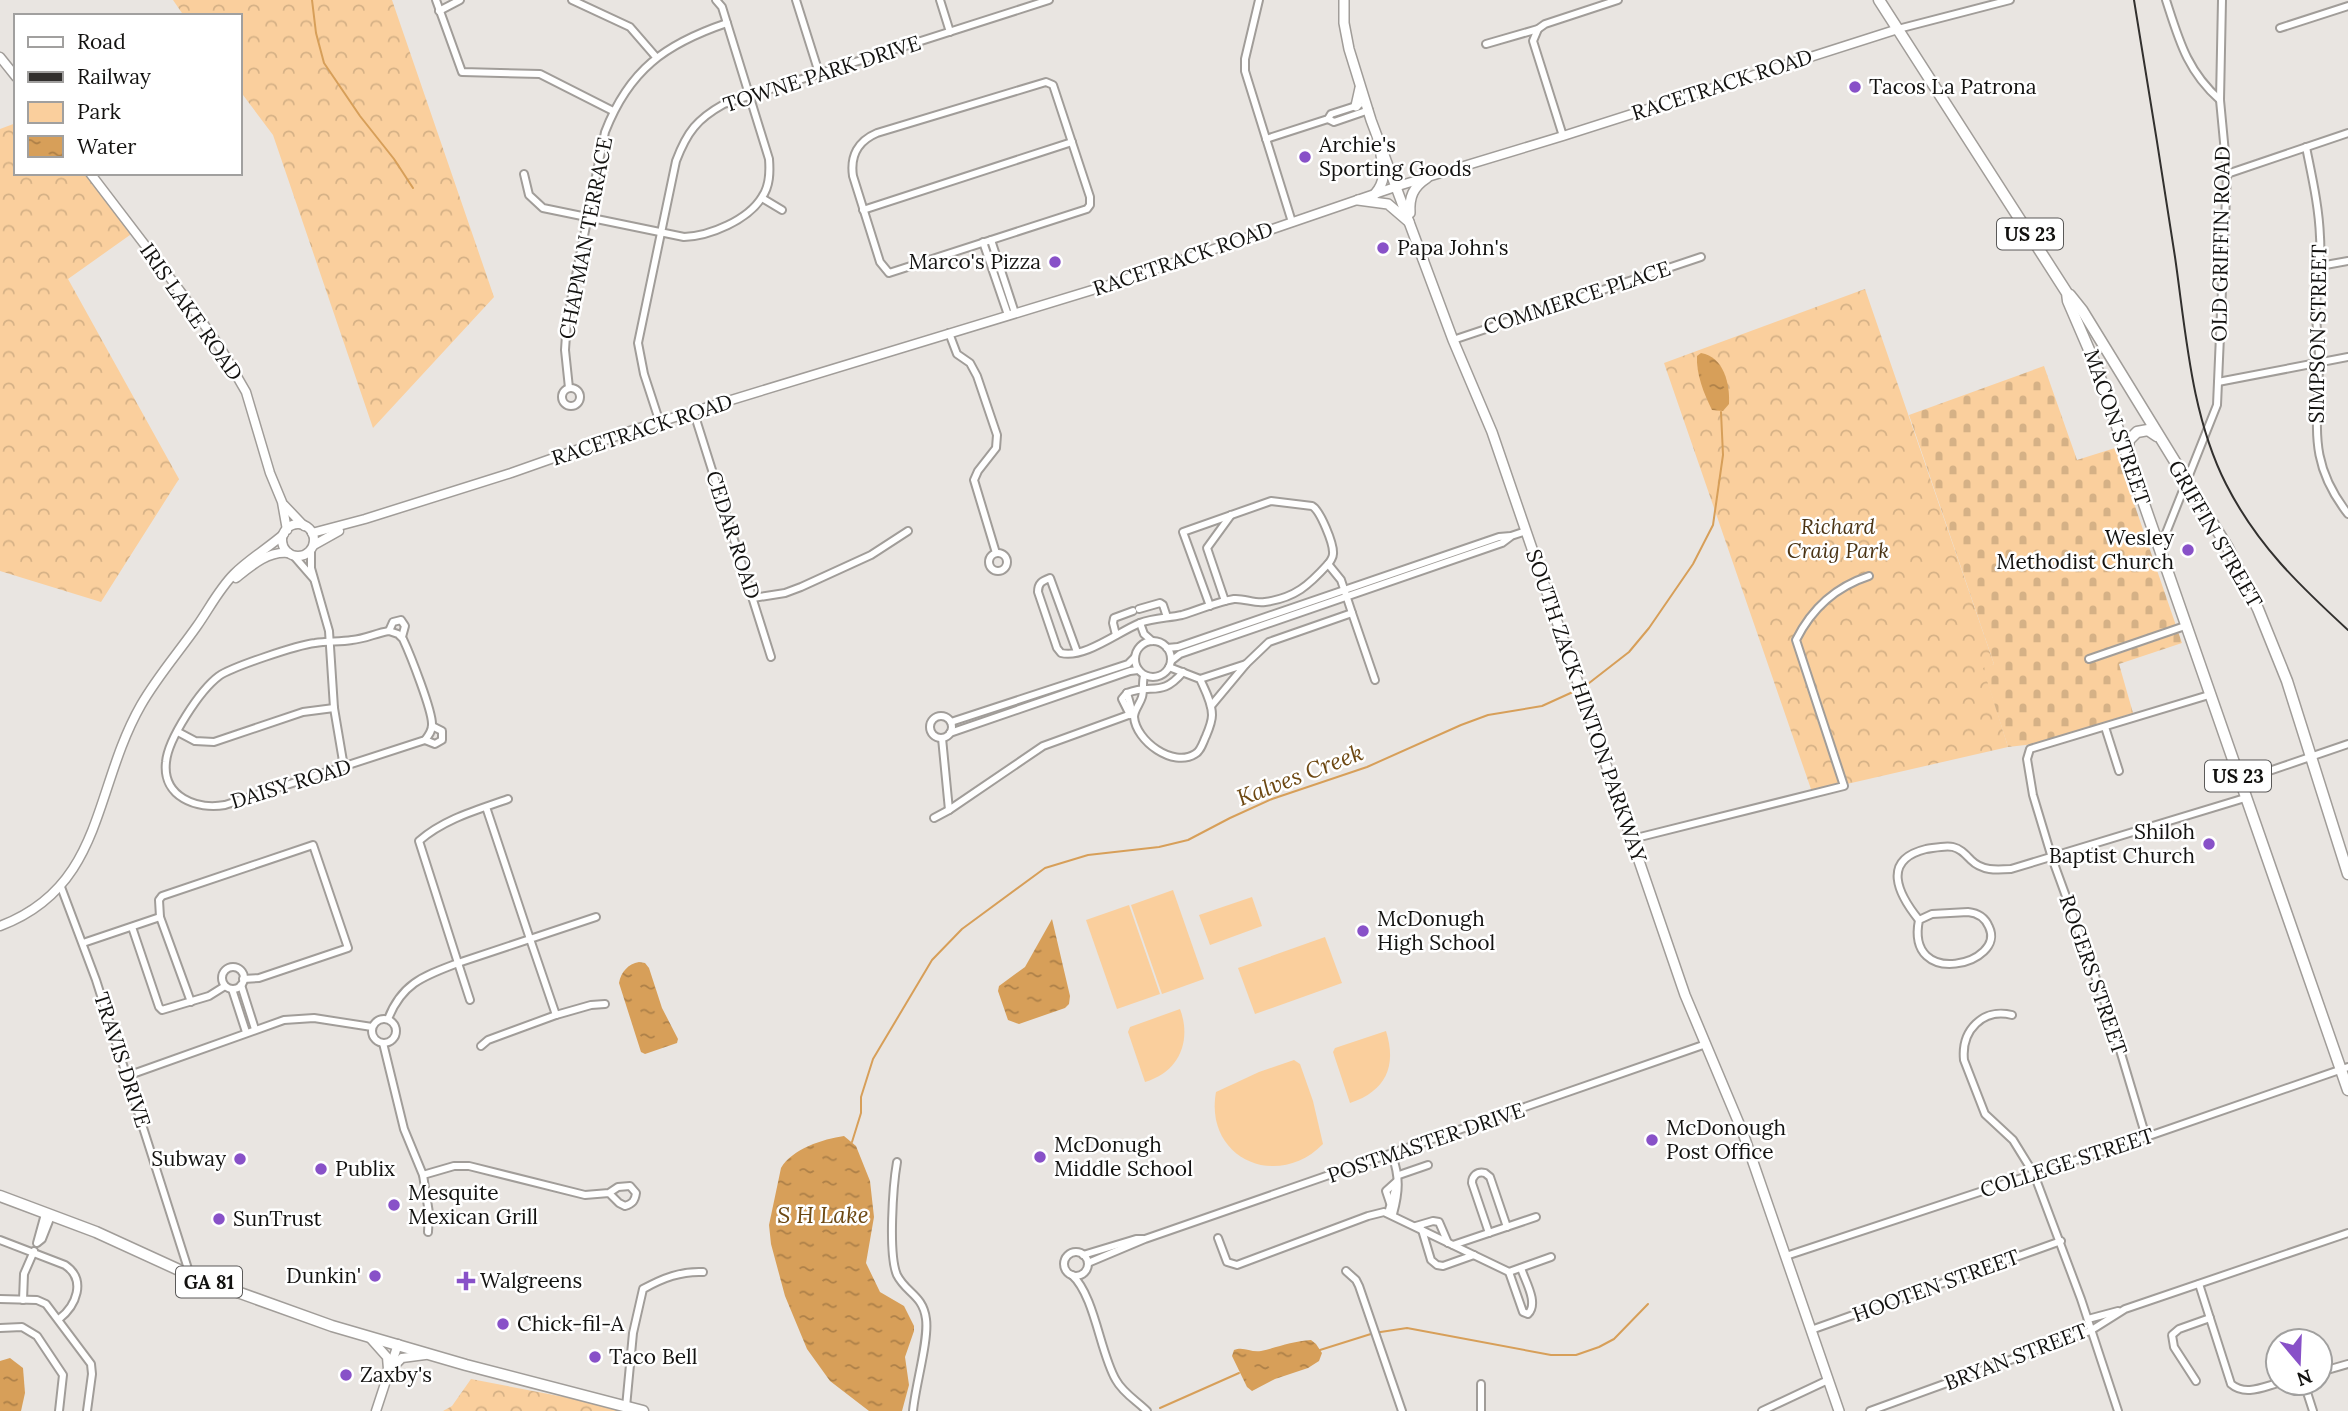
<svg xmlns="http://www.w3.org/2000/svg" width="2348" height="1411" viewBox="0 0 2348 1411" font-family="Lora,serif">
<defs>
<pattern id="forest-crowns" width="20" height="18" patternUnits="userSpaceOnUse" patternTransform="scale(1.75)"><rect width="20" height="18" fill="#facf9d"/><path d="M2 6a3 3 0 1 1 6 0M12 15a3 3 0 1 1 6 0" fill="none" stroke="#d5b186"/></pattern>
<pattern id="cemetery-stones" width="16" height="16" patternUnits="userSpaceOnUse" patternTransform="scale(1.75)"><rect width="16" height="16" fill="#facf9d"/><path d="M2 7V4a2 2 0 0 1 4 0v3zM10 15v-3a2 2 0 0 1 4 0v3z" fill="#d5b186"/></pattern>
<pattern id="water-ripples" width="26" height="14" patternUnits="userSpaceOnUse" patternTransform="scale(1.75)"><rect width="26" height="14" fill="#d79f59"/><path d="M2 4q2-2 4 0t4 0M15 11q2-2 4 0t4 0" fill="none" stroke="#ad8048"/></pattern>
</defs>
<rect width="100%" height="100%" fill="#e9e5e1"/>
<!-- green -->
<g fill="#facf9d">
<path d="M1173,890L1204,979L1162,994L1131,905Z"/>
<path d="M1252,897L1262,926L1210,945L1199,915Z"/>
<path d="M1129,905L1160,994L1117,1009L1086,920Z"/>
<path d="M1325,937L1342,983L1255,1014L1238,968Z"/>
<path d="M1180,1009C1192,1041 1179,1072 1145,1082L1128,1032L1130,1027Z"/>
<path d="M1386,1031C1397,1066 1386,1091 1350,1103L1333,1052L1335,1048Z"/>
<path d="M1294,1060L1300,1064L1313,1101L1323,1144C1277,1191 1204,1158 1216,1092L1259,1072Z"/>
</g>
<!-- forest -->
<g fill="url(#forest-crowns)">
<path d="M173,0H392L494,297L373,428L273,135L240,91V16H184Z"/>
<path d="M16,123V173H90L137,230L68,279L179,479L101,602L0,571V129Z"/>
<path d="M1865,289L1994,664L1984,669L2008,747L1812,792L1664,363Z"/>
<path d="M471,1379L637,1411H443L452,1406Z"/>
</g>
<!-- cemetery -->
<path fill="url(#cemetery-stones)" d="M2044,366L2077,460L2115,448L2182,643L2119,664L2133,713L2035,744L2008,747L1983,668L1994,664L1909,415Z"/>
<!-- water -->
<g fill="url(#water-ripples)">
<path d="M1701,353C1724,357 1730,384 1729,404L1723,411L1712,410C1704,394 1696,374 1697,356Z"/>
<path d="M1052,919L1070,996L1069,1004L1065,1008L1019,1024L1008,1020L998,991L999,986L1025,967Z"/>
<path d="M639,962L645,963L649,968L662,1008L678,1039L677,1043L645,1054L641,1052L619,983C621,972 628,964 639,962Z"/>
<path d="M844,1136L856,1146L870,1181L874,1217L866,1263L880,1292L904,1306L914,1326V1331L905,1357L909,1385L902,1411H869L830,1381L807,1349L785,1296L771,1244L769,1225L781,1168C792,1149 823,1139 844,1136Z"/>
<path d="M1311,1340L1316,1344L1322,1353L1319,1361L1308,1368L1275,1379L1252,1391L1247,1387L1232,1356L1234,1350C1244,1346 1251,1353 1261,1351C1278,1347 1293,1341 1311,1340Z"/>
<path d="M10,1358L23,1368L25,1393L21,1411H0V1361Z"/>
</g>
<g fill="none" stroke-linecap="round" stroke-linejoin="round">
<!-- stream -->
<g stroke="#d79f59" stroke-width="2">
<path d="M312,0L316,33L324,63L360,116L394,159L413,188"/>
<path d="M1584,687L1629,652L1649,628L1693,564L1713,525L1723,455L1721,412"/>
<path d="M852,1142L861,1113V1097L873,1059L932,960L962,929L1045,868L1088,855L1159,847L1188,840L1230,818L1272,799L1367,767L1461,725L1488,715L1542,706L1575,691"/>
<path d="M1320,1350L1374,1333L1407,1328L1551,1355H1576L1599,1347L1614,1339L1648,1304"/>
<path d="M1160,1408L1239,1373"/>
</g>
<!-- minor casing -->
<g stroke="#a19d99" stroke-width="10">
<g id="minor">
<path d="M436,0L462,72L540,74L613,111"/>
<path d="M572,0L630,27L656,57"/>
<path d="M796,0L819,73"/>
<path d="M940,0L950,32"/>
<path d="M1259,0L1245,59V71L1292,222"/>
<path d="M2166,0C2179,40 2187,71 2220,100"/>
<path d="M439,11L460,0"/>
<path d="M2280,28L2348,6"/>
<path d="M1538,29L1533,41L1563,136"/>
<path d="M1898,29L2010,0"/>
<path d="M1486,44L1538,29L1545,24L1618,0"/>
<path d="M1046,82L1053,85L1090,197V205L1087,209L889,273L880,262L853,176C850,156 858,141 877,133Z"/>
<path d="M1328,119L1334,122L1369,110"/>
<path d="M1266,139L1328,119L1331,114L1359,105"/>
<path d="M2306,147C2312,177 2319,207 2320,237C2322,263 2316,287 2316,312C2316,330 2320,348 2319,366C2318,427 2307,461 2348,514"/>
<path d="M524,174L529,195L543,208L684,237C710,236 748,220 762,197C770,186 770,172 769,159L722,7L716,0"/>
<path d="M2227,174L2348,133"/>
<path d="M762,198L782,210"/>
<path d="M863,210L1072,142"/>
<path d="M991,240L1015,313"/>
<path d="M983,242L1008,315"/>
<path d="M2320,266L2348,261"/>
<path d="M949,333L957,354L970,363L977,376L997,435L996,448L978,471L974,480L996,553"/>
<path d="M1453,340L1701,257"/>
<path d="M2218,382L2348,357"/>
<path d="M569,388L565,350L567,320L605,132C629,70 665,44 727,23"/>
<circle cx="571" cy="397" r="9"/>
<path d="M694,413L771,657"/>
<path d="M660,423L644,374L638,343L676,161C687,132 697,119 724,104L1049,0"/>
<path d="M2160,548L2217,405L2227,174L2220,100L2222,0"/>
<path d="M311,550V568L329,631L334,708L344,767"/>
<circle cx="998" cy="562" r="9"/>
<path d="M293,555L313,578"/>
<path d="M753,598L785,593L801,587L871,555L908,531"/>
<path d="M1225,601L1207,548L1231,515"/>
<path d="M1210,606L1183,532L1271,501L1312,506C1320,510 1334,544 1333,554C1333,557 1330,562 1328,564"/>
<path d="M1139,609L1160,603L1163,605L1167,617"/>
<path d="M1352,613L1375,680"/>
<path d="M1140,623L1144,634L1152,641"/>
<path d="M389,631L398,634L403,639C410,654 433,712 432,725C432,731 429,735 425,740L225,805C197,810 162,797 166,762C168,739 200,690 219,676C232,667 297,645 315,643C327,641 340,642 352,640C365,639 376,633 389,631Z"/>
<path d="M389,631L393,622L401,620L405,626L402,637"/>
<path d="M1116,635L1113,623L1114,618L1133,611"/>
<circle cx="1153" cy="659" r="18"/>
<path d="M1167,648L1178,647L1499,537L1511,536L1526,531"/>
<path d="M1077,652L1050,578C1042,581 1038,583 1038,592L1057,648L1061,653C1084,659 1118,632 1140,623C1153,618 1168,618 1182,615C1199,610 1216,602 1234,599C1244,598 1255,604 1265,602C1295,598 1309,585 1328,564L1341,580L1352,613L1269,642L1246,664"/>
<path d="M2089,659L2185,626"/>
<path d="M1171,661L1180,654L1502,543L1510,537"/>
<path d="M1144,676C1142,683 1144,690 1142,697C1140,704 1134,710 1134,717C1136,741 1173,768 1195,754C1201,751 1203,742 1206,736C1209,729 1212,722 1212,715C1212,703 1205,690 1200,679L1169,667"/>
<path d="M1200,679L1246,664L1211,706"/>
<path d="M1127,693C1153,683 1161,698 1183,672"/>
<path d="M1127,693L1122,699L1130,715"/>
<path d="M1127,693L1131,707L1130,712"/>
<circle cx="941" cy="727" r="11"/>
<path d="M951,722L1128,664L1135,657"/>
<path d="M2105,727L2119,771"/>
<path d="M178,732L195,741L214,742L303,712L334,708"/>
<path d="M950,733L1130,671L1138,670"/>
<path d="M942,738L949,810L1043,746L1134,713"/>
<path d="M425,740L435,744L442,740V731L432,726"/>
<path d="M2240,781L2348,744"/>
<path d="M486,807L530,939L458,963L419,841C444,819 477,810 508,799"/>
<path d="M934,818L949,810"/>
<path d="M1632,839L1844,786L1796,640C1812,608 1835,587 1869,576"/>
<path d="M61,887L96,980L190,1275"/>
<path d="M1968,912C1978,913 1985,917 1989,927C2007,964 1905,990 1919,920L1932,914Z"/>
<path d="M1919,920C1898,894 1881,860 1926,849C1934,848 1946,845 1953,847C1961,849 1965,854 1971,860C1982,871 1996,870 2011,869L2245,798"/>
<path d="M132,927L159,1007L162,1010L209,996L225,986"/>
<path d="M83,943L160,917"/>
<circle cx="233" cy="978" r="11"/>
<path d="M241,985L255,1029"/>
<path d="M232,989L246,1032"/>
<path d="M191,1002L160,917L159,900L162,896L313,845L348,948L259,978L243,979"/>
<path d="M556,1015L591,1005L605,1004"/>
<path d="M2012,1015C1983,1008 1961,1030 1964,1060L1985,1114L2013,1140L2034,1174L2081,1299L2118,1411"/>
<circle cx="384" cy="1031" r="12"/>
<path d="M388,1019C402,983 424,976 458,963L470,1000"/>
<path d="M383,1043L404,1129L423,1175L429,1213L428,1232"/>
<path d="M481,1046L488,1040L556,1015L530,939L596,917"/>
<path d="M127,1076L284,1020L314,1018L372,1027"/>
<path d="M2146,1137L2111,1020L2052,858L2033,795L2027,759L2030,749L2209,695"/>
<path d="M1392,1155C1400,1177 1399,1192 1393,1214"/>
<path d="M897,1162C893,1185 888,1254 897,1275C906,1293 923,1295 926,1319C929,1340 915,1387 913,1411"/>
<path d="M423,1175L454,1166H469L585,1195L609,1193L619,1203L625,1206C632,1204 635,1201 636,1193L630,1186L618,1187L609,1193"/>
<path d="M1399,1175L1428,1165"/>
<path d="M1390,1203L1386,1191L1396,1182"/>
<path d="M1388,1213L1397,1183"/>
<path d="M45,1214L37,1243L42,1239L51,1216"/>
<path d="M1416,1226L1433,1221L1439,1222L1448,1243"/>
<path d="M1422,1230L1431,1260L1437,1265L1443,1266L1474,1255"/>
<path d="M1489,1233L1472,1183C1472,1176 1477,1171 1485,1173L1490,1177L1507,1227"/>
<path d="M1218,1238L1227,1262L1237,1265L1368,1216L1384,1212L1509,1272L1551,1257"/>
<path d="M0,1240L65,1265C87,1280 76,1306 59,1319"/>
<path d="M1453,1245L1536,1217"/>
<circle cx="1076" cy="1264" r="12"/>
<path d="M1083,1255L1136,1239H1143"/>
<path d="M1786,1256L2146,1137L2348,1067"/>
<path d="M1088,1263L1145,1239L1706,1044"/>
<path d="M1346,1271L1356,1280L1359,1286L1402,1411"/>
<path d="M1509,1272L1523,1312L1528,1314C1539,1303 1525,1281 1521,1268"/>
<path d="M1072,1275C1095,1296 1100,1353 1116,1380C1123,1393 1137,1401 1147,1411"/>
<path d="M2199,1284L2231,1384C2245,1396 2263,1387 2278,1383"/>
<path d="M0,1299L37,1300L46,1304L91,1364L92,1374L87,1411"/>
<path d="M23,1300L24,1274L34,1251"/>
<path d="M2088,1319L2118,1311"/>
<path d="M0,1328L22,1327L37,1336L63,1375L59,1411"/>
<path d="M1811,1330L2061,1241"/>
<path d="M2320,1372L2348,1364"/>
<path d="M2196,1381L2174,1347L2172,1335L2179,1329L2210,1318"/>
<path d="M2304,1383L2313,1411"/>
<path d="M1481,1384V1411"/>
<path d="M626,1407L633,1333L643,1289C663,1278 681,1271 703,1272"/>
<path d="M1762,1411L1828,1380"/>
<path d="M1870,1411L2090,1331L2125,1309L2348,1233"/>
</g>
</g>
<!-- tertiary casing -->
<g stroke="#a19d99" stroke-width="11">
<g id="tertiary">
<path d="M0,57L16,77"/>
<path d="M90,173L180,291L220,347L246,392L270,473L282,502L287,530"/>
<path d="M284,505L304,526"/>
<circle cx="298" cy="540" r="16"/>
<path d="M312,533L365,519L511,473L636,429L1112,284L1398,186L1563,136L1898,29"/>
<path d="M314,545L339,531"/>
<path d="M236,578C251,566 268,551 288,553"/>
<path d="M0,926C104,887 93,789 141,705C157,677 178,653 197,626C209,609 219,589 234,574C249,559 268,548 284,534"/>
<path d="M371,1339L387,1357L388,1369"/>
<path d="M391,1369L402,1358L425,1355"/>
<path d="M376,1411L398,1344"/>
</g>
</g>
<!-- secondary casing -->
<g stroke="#a19d99" stroke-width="12">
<g id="secondary">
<path d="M1344,0V23L1349,49L1371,120L1453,340L1492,432L1685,995L1743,1133L1839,1411"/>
<path d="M1356,106L1360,88"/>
<path d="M1375,194C1386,181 1384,171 1381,155"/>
<path d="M1358,200L1388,204L1409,222"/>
<path d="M1410,213C1409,197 1413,187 1427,178"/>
</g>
</g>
<!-- primary casing -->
<g stroke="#a19d99" stroke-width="13">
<g id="primary">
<path d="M1879,0L2067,293L2068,301L2096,366L2348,1090"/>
<path d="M2070,295L2082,310L2228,548L2258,609L2287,681L2348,874"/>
<path d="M2127,453L2129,440L2137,432L2148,430L2157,436"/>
<path d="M0,1196L96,1232L190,1275L332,1326L466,1365L643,1411"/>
</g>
</g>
<!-- minor -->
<use href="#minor" stroke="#fff" stroke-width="6"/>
<!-- tertiary -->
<use href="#tertiary" stroke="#fff" stroke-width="8"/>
<!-- secondary -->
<use href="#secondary" stroke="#fff" stroke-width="9"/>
<!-- primary -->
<use href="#primary" stroke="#fff" stroke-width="10"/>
<!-- rail -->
<path stroke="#32302e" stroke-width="2" d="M2134,0C2148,86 2162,171 2175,257C2186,333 2191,415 2226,484C2257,545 2299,585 2348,630"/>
</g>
<!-- markers -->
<g fill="#8851c8" stroke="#fff" stroke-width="2.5">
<circle cx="1855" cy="87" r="7"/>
<circle cx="1305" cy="157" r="7"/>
<circle cx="1383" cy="248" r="7"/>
<circle cx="1055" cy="262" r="7"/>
<circle cx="2188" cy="550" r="7"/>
<circle cx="2209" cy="844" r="7"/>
<circle cx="1363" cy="931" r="7"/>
<circle cx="1652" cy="1140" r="7"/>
<circle cx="1040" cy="1157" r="7"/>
<circle cx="240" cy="1159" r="7"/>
<circle cx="321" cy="1169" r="7"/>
<circle cx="394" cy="1205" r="7"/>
<circle cx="219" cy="1219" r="7"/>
<circle cx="375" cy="1276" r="7"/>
<path d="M462.5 1270.5h7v7h7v7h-7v7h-7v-7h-7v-7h7z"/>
<circle cx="503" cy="1324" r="7"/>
<circle cx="595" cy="1357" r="7"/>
<circle cx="346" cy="1375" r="7"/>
</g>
<g text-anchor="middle" stroke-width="5" stroke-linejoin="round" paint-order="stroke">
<!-- shield labels -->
<g fill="#fff" stroke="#5a5958" stroke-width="2">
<rect x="1997" y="218.5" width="66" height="31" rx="5"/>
<rect x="2205" y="760.5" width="66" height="31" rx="5"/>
<rect x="176" y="1266.5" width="66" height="31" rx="5"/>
</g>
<g font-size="19" font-weight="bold" fill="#131210">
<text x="2030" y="241">US 23</text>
<text x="2238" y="783">US 23</text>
<text x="209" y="1289">GA 81</text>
</g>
<!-- street labels -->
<g font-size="21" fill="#131210" stroke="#fff">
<text transform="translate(822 74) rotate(-18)" y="7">TOWNE PARK DRIVE</text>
<text transform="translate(1722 85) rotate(-18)" y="7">RACETRACK ROAD</text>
<text transform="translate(586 238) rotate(-79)" y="7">CHAPMAN TERRACE</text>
<text transform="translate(2221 244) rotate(-89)" y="7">OLD GRIFFIN ROAD</text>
<text transform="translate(1183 259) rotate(-19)" y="7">RACETRACK ROAD</text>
<text transform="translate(1577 298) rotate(-18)" y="7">COMMERCE PLACE</text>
<text transform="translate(191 312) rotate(55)" y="7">IRIS LAKE ROAD</text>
<text transform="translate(2318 334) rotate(-89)" y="7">SIMPSON STREET</text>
<text transform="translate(2117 427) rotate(71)" y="7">MACON STREET</text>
<text transform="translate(642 430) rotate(-18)" y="7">RACETRACK ROAD</text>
<text transform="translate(2215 534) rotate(60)" y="7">GRIFFIN STREET</text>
<text transform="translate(733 535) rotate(72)" y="7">CEDAR ROAD</text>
<text transform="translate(1586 706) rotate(71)" y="7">SOUTH ZACK HINTON PARKWAY</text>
<text transform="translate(291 784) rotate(-17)" y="7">DAISY ROAD</text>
<text transform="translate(2093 975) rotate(71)" y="7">ROGERS STREET</text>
<text transform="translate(122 1060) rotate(72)" y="7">TRAVIS DRIVE</text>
<text transform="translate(1426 1143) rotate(-19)" y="7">POSTMASTER DRIVE</text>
<text transform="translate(2067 1163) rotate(-18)" y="7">COLLEGE STREET</text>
<text transform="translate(1936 1286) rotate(-20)" y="7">HOOTEN STREET</text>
<text transform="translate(2016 1357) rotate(-21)" y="7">BRYAN STREET</text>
</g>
<!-- poi labels -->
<g font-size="21" fill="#131210" stroke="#fff" text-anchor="start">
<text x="1869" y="94">Tacos La Patrona</text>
<text x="1319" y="152">Archie's<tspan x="1319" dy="24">Sporting Goods</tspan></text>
<text x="1397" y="255">Papa John's</text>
<text x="1041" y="269" text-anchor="end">Marco's Pizza</text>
<text x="2174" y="545" text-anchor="end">Wesley<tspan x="2174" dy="24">Methodist Church</tspan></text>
<text x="2195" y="839" text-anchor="end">Shiloh<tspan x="2195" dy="24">Baptist Church</tspan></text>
<text x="1377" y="926">McDonugh<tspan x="1377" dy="24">High School</tspan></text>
<text x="1666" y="1135">McDonough<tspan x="1666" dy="24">Post Office</tspan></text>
<text x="1054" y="1152">McDonugh<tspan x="1054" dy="24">Middle School</tspan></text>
<text x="226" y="1166" text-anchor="end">Subway</text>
<text x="335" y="1176">Publix</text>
<text x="408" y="1200">Mesquite<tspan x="408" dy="24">Mexican Grill</tspan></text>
<text x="233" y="1226">SunTrust</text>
<text x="361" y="1283" text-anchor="end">Dunkin'</text>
<text x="480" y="1288">Walgreens</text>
<text x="517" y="1331">Chick-fil-A</text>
<text x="609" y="1364">Taco Bell</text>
<text x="360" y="1382">Zaxby's</text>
</g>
<!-- park labels -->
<g font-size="21" font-style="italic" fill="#4b3415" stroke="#fff">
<text x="1838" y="534">Richard<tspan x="1838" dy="24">Craig Park</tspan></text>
</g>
<!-- water labels -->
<g font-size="23" font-style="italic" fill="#6d4812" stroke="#fff">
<text transform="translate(1300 775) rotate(-21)" y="8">Kalves Creek</text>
<text x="823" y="1223">S H Lake</text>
</g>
</g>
<!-- legend -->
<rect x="14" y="14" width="228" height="161" fill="#ffffff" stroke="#a1a09f" stroke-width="2"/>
<rect x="28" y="37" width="35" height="10" fill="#ffffff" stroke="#a1a09f" stroke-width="2"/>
<text x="77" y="49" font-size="21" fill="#131210">Road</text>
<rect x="28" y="72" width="35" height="10" fill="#32302e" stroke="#a1a09f" stroke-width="2"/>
<text x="77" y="84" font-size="21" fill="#131210">Railway</text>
<rect x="28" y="102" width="35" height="21" fill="#facf9d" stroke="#a1a09f" stroke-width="2"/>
<text x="77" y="119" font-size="21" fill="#131210">Park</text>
<rect x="28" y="136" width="35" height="21" fill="url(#water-ripples)" stroke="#a1a09f" stroke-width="2"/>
<text x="77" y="154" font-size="21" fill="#131210">Water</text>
<!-- north arrow -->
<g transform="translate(2299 1362) rotate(161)"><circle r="33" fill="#ffffff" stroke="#a1a09f" stroke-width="2"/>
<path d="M0-5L12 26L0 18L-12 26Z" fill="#8851c8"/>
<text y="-10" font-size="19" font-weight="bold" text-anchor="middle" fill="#131210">N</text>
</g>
</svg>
